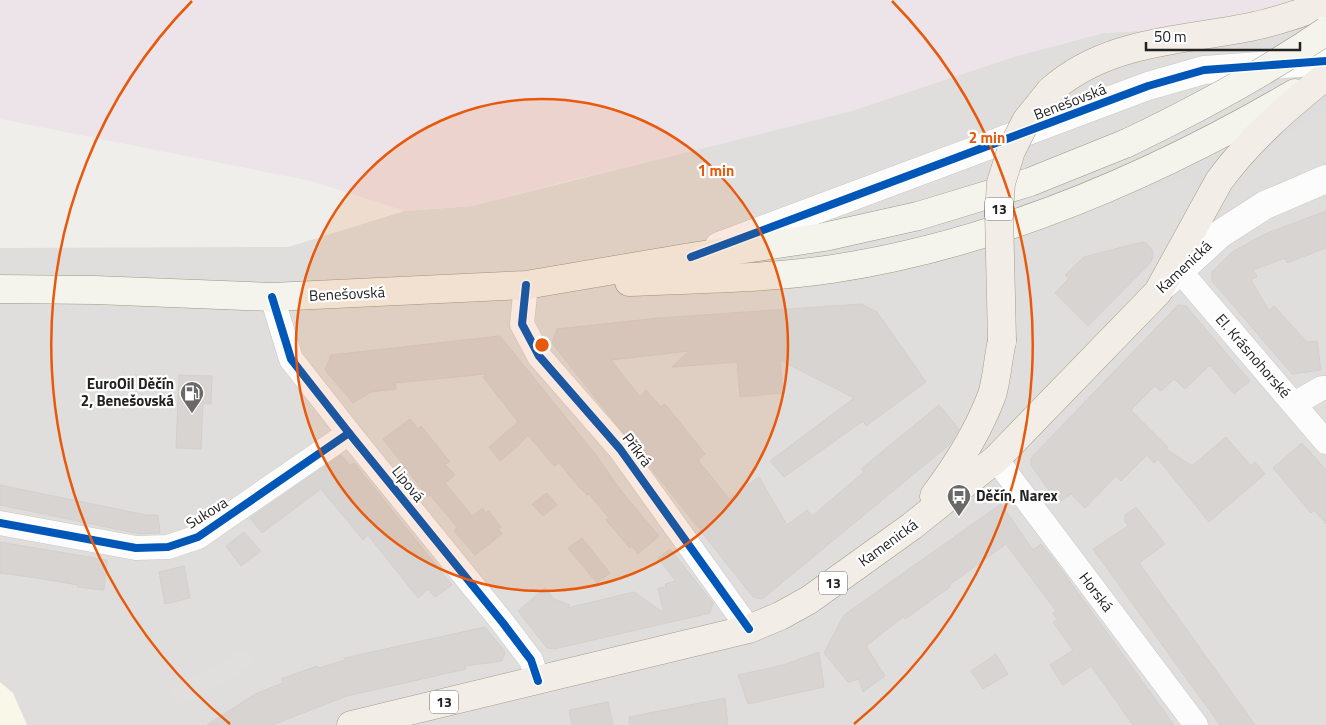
<svg xmlns="http://www.w3.org/2000/svg" width="1326" height="725" viewBox="0 0 1326 725" font-family="'Titillium Web',sans-serif">
<rect width="100%" height="100%" fill="#f0eeeb"/>
<!-- residential -->
<path fill="#dfdedc" d="M1326,19V725H0V248L288,247L405,211L472,206L851,111L1016,56L1103,33Z"/>
<!-- industrial -->
<path fill="#ede4e9" d="M0,0H1326V19L1103,33L1016,56L851,111L693,151L567,181L472,206L405,211L311,181L0,119Z"/>
<!-- education -->
<path fill="#f8f7e8" d="M0,682L13,693L27,725H0Z"/>
<!-- parking -->
<path fill="#e0dfde" d="M245,648L254,664L181,706L171,690Z"/>
<!-- pier -->
<path fill="#dedddd" d="M1326,59V106L1273,144L1240,176L1187,189L1196,171L1147,191L1135,162L1193,135L1292,83Z"/>
<!-- building -->
<g fill="#d7d4d2" stroke="#d3d0cc">
<path d="M1326,211V248L1287,263L1285,258L1253,270L1257,276L1251,280L1269,311L1274,306L1307,342L1317,341L1321,370L1292,374L1212,281V272L1232,252L1265,234Z"/>
<path d="M1142,242L1146,243L1152,249L1153,256L1151,262L1088,326L1055,293L1069,278L1065,275L1084,257Z"/>
<path d="M861,304L877,312L926,382L866,426L863,421L784,477L770,461L854,398L780,360L783,393L740,397L737,362L672,367L689,351L611,360L640,397L646,390L661,407L665,404L705,454L698,460L729,499L759,477L787,525L807,510L812,516L864,472L861,469L939,405L959,429L950,444L772,591L762,599L753,597L552,343L557,329L659,318Z"/>
<path d="M1178,305L1186,306L1250,381L1234,394L1210,365L1185,389L1174,379L1161,391L1155,386L1131,410L1168,447L1166,449L1192,466L1226,437L1251,466L1255,462L1265,474L1209,522L1158,459L1154,463L1147,455L1121,481L1116,476L1085,508L1071,494L1058,503L1031,465V458Z"/>
<path d="M500,336L596,455L622,492L659,536L638,554L632,546L630,548L606,520L609,518L589,494L587,495L579,487L559,463L554,466L528,435L518,446L500,461L489,447L518,422L483,377L486,374L395,383L396,389L371,392L353,403L325,370L331,355Z"/>
<path d="M179,375L212,376L211,404L203,403L201,449L176,448Z"/>
<path d="M410,419L418,429L421,426L450,462L445,464L455,475L445,483L472,516L483,508L485,513L489,511L501,527L498,529L502,534L475,555L454,531L457,527L430,495L428,497L383,439Z"/>
<path d="M1302,443L1326,470V524L1314,510L1311,513L1273,468Z"/>
<path d="M341,455L350,466L354,463L452,585L435,597L428,589L418,598L368,535L363,540L321,489L262,533L250,518Z"/>
<path d="M0,485L146,515H158L160,533L140,534L0,505Z"/>
<path d="M547,493L557,505L543,516L532,504Z"/>
<path d="M1001,504L1033,550L1041,544L1052,557L1174,725H1133L1091,666L1063,685L1050,665L1073,650L1053,622L1057,619L1053,613L1056,611L1006,544L949,585L950,587L905,619L903,617L866,646L885,676L863,692L859,679L848,682L824,653L844,615Z"/>
<path d="M1136,507L1165,544L1139,563L1255,725H1220L1093,549L1128,526L1125,522V515Z"/>
<path d="M244,532L261,551L241,566L226,546Z"/>
<path d="M582,538L610,573L597,583L568,548Z"/>
<path d="M0,542L107,560L104,590L77,587L78,585L37,578L0,573Z"/>
<path d="M670,549L713,603L710,613L554,649L547,648L518,611L545,588L554,599L570,605L567,608L634,592L664,613L658,588L666,587L665,584L676,581L658,558Z"/>
<path d="M184,566L190,598L165,604L159,572Z"/>
<path d="M485,627L505,652L502,661L465,666L466,669L347,696L272,725H207L255,694L283,683L281,679L317,666L319,668L345,660V658Z"/>
<path d="M819,652L824,687L748,704L738,675L783,665Z"/>
<path d="M996,654L1008,674L983,689L971,671Z"/>
<path d="M725,698L728,725H630L629,717Z"/>
<path d="M608,702L613,725H572L569,710Z"/>
</g>
<g fill="none" stroke-linecap="round" stroke-linejoin="round">
<!-- minor casing -->
<g stroke="#c9c8c7" stroke-width="25">
<g id="minor">
<path d="M1180,271L1326,442"/>
<path d="M526,285L522,324L539,356L620,449L749,629"/>
<path d="M272,297L291,359L349,433L503,623L531,660L538,681"/>
<path d="M1294,404L1322,388H1326"/>
<path d="M996,459L1196,725"/>
<path d="M0,523L136,548L168,547L198,537L349,433"/>
</g>
</g>
<!-- tertiary casing -->
<g stroke="#c9c8c7" stroke-width="29">
<g id="tertiary">
<path d="M719,246L1148,86L1204,70L1326,61"/>
<path d="M1164,285L1220,234L1265,205L1326,179"/>
</g>
</g>
<!-- secondary casing -->
<g stroke="#999a82" stroke-width="29">
<g id="secondary">
<path d="M629,282C697,279 765,279 832,269C996,244 1153,176 1295,93"/>
<path d="M0,289L95,290L272,297L526,285L691,257L824,237L918,216L1030,182L1127,143"/>
</g>
</g>
<!-- primary casing -->
<g stroke="#a79c86" stroke-width="29">
<g id="primary">
<path d="M1050,91C1106,41 1180,41 1250,27C1276,22 1301,13 1326,4"/>
<path d="M934,496C958,464 978,432 992,395C997,378 998,358 1002,341"/>
<path d="M351,725L749,629L780,616L809,600L912,526L996,459L1158,292L1219,181C1248,141 1287,107 1326,76"/>
</g>
</g>
<!-- minor -->
<use href="#minor" stroke="#fdfcfc" stroke-width="24"/>
<!-- tertiary -->
<use href="#tertiary" stroke="#fdfcfc" stroke-width="28"/>
<!-- secondary -->
<use href="#secondary" stroke="#f4f4ed" stroke-width="28"/>
<!-- primary -->
<use href="#primary" stroke="#f3ede7" stroke-width="28"/>
<!-- secondary-bridge casing -->
<g stroke="#999a82" stroke-width="29" stroke-linecap="butt">
<path id="secondary-bridge" d="M1127,143C1196,110 1263,74 1326,31"/>
</g>
<!-- primary-bridge casing -->
<g stroke="#a79c86" stroke-width="29" stroke-linecap="butt">
<path id="primary-bridge" d="M1002,341L999,212L1001,183L1011,151L1026,121L1050,91"/>
</g>
<!-- secondary-bridge -->
<use href="#secondary-bridge" stroke="#f4f4ed" stroke-width="28"/>
<!-- primary-bridge -->
<use href="#primary-bridge" stroke="#f3ede7" stroke-width="28"/>
<!-- cycleway casing -->
<g stroke="#fff" stroke-width="11">
<g id="cycleway">
<path d="M691,257L1148,86L1204,70L1326,61"/>
<path d="M526,285L522,324L539,356L620,449L749,629"/>
<path d="M272,297L291,359L349,433L503,623L531,660L538,681"/>
<path d="M0,523L136,548L168,547L198,537L349,433"/>
</g>
</g>
<!-- cycleway -->
<use href="#cycleway" stroke="#0057b8" stroke-width="8"/>
</g>
<!-- distance rings -->
<circle cx="542" cy="345" r="246" fill="#e8590c" fill-opacity=".12"/>
<g fill="none" stroke="#e8590c" stroke-width="2.5">
<circle cx="542" cy="345" r="246"/>
<path d="M230 724A491 491 0 0 1 192 1M892 1A491 491 0 0 1 854 724"/>
</g>
<!-- icons -->
<defs>
<g id="fuel-pin" transform="scale(1.25)"><path d="M0 17L-7.5 6A9.5 9.5 0 1 1 7.5 6Z" fill="#6a6968" stroke="#fff"/><path d="M-5.5-6h7V0h2V4h1.3V-2.5L3-4.5l.8-.8L6-3V5H2.5V1h-1V6h-7ZM-4.2-4.7v3.2H.2V-4.7Z" fill="#fff"/></g>
<g id="bus-pin" transform="scale(1.25)"><path d="M0 17L-7.5 6A9.5 9.5 0 1 1 7.5 6Z" fill="#6a6968" stroke="#fff"/><path d="M-5-6H5V4H4V6H2V4H-2V6H-4V4H-5ZM-3.5-4V0h7V-4ZM-3.5 1.2v1.5H-2V1.2ZM2 1.2v1.5H3.5V1.2Z" fill="#fff"/></g>
</defs>
<g fill-rule="evenodd">
<use href="#fuel-pin" x="192" y="393"/>
<use href="#bus-pin" x="959" y="496"/>
</g>
<g text-anchor="middle" stroke-width="4.5" stroke-linejoin="round" paint-order="stroke">
<!-- shield labels -->
<g fill="#fff" stroke="#646464" stroke-width="1">
<rect x="985" y="197.5" width="28" height="23" rx="4"/>
<rect x="819" y="571.5" width="28" height="23" rx="4"/>
<rect x="430" y="690.5" width="28" height="23" rx="4"/>
</g>
<g font-size="14" font-weight="bold" fill="#222">
<text x="999" y="214">13</text>
<text x="833" y="588">13</text>
<text x="444" y="707">13</text>
</g>
<!-- street labels -->
<g font-size="15" fill="#222" stroke="#fff">
<text transform="translate(1070 102) rotate(-21)" y="5">Benešovská</text>
<text transform="translate(1184 267) rotate(-43)" y="5">Kamenická</text>
<text transform="translate(347 294) rotate(-3)" y="5">Benešovská</text>
<text transform="translate(1253 356) rotate(49)" y="5">El. Krásnohorské</text>
<text transform="translate(637 450) rotate(53)" y="5">Příkrá</text>
<text transform="translate(408 484) rotate(51)" y="5">Lipová</text>
<text transform="translate(207 513) rotate(-32)" y="5">Sukova</text>
<text transform="translate(888 543) rotate(-36)" y="5">Kamenická</text>
<text transform="translate(1096 592) rotate(53)" y="5">Horská</text>
</g>
<!-- poi labels -->
<g font-size="15" font-weight="bold" fill="#222" stroke="#fff" text-anchor="end">
<text x="174" y="389">EuroOil Děčín<tspan x="174" dy="17">2, Benešovská</tspan></text>
<text x="976" y="501" text-anchor="start">Děčín, Narex</text>
</g>
</g>
<circle cx="542" cy="345" r="8" fill="#e8590c" stroke="#fff" stroke-width="2.5"/>
<g font-size="15" text-anchor="middle" font-weight="bold" fill="#e8590c" stroke="#fff" stroke-width="4.5" stroke-linejoin="round" paint-order="stroke">
<text x="987" y="143">2 min</text>
<text x="716" y="176">1 min</text>
</g>
<!-- scale -->
<path d="M1146 42v8h154v-8" fill="none" stroke="#222222" stroke-width="2.5"/>
<text x="1154" y="42" font-size="15" fill="#222222" stroke="#ffffff" stroke-width="4" paint-order="stroke">50 m</text>
</svg>
